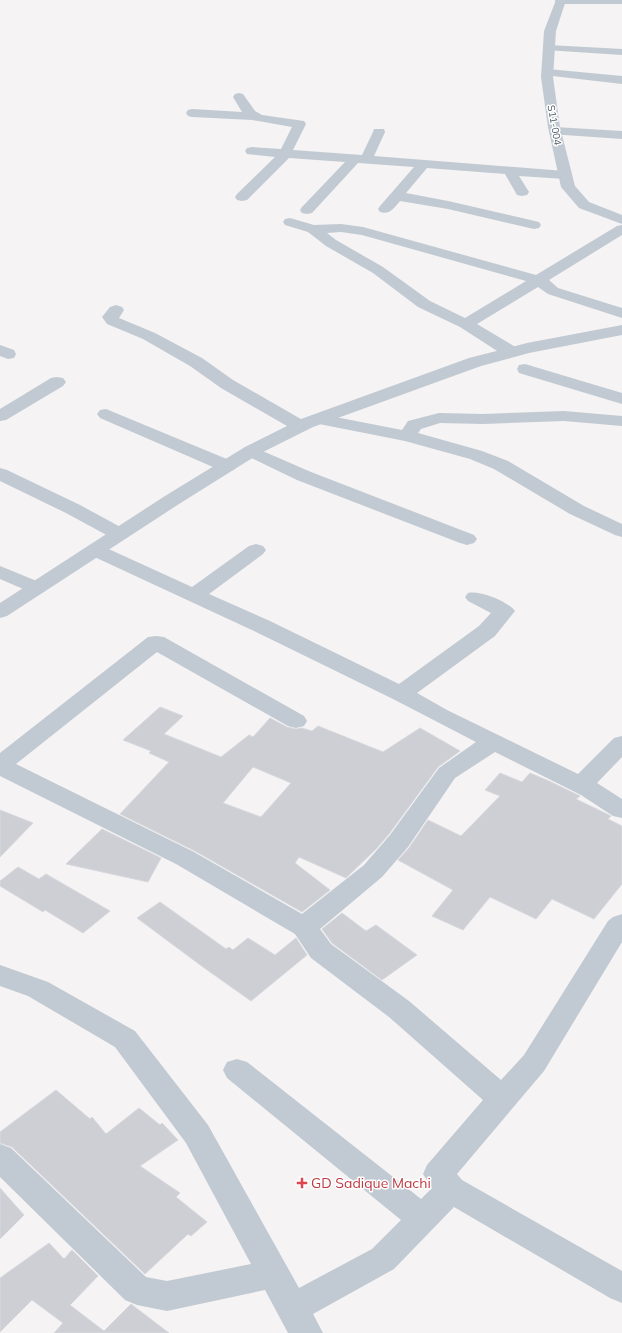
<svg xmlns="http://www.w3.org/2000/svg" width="622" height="1333" viewBox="0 0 622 1333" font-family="Mulish,sans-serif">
<rect width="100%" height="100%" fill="#f5f3f3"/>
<!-- building -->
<g fill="#cdcfd5" stroke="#d7d9de" fill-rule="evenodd">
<path d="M160,707L183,716L164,734L221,757L249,735L253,737L270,718L287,727L296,729L302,728L312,731L318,726L383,752L420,728L460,751L438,767L389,834L376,849L346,878L299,857L295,863L330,890L302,912L195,851L120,814L169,762L149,753L151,751L123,740ZM253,767L291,783L261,817L223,803Z"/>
<path d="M500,773L522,782L530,773L549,781L580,796L576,799L607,814L611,816L608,819L622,826V884L594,919L552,899L536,919L490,897L463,930L432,916L453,890L398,860L409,848L428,820L461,836L500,796L485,790Z"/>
<path d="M0,810L33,823L0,857Z"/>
<path d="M102,829L161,858L148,882L66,864Z"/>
<path d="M18,867L39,879L46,874L110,911L83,933L45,910L43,912L0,886V881Z"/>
<path d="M160,902L226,949L229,947L233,950L248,938L275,955L296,938L307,955L251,1001L203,967L137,918Z"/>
<path d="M342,913L366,931L376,925L417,955L382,980L332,943L322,929Z"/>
<path d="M56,1090L90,1119L92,1117L106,1134L139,1108L160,1125L162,1123L178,1140L140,1166L180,1193L176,1197L207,1222L191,1236L188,1234L145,1274L12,1147L0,1143V1132Z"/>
<path d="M0,1188L24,1215L0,1239Z"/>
<path d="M49,1243L64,1259L72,1250L98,1276L70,1305L104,1331L131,1304L169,1333H54L63,1323L32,1300L0,1332V1278Z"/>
</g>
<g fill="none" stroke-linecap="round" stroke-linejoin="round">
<!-- minor -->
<g fill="#c1cad2" fill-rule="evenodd">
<path d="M555,0H622V4H560L556,3Z"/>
<path d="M549,45L622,49V55L545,50L543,48L545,46Z"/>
<path d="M548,69L622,76V84L544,75L542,73L544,71Z"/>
<path d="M239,93L243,94L255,111L262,115L304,121L306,124L293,150L362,155L373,132L374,129H384L385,132L374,156L565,171L570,172L572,175L570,178L565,179L519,176L529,192L527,195L522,196L517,195L505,174L427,168L406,193L448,201L539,222L541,225L539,228L534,229L448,209L400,201C394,208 390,215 380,212L378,209L380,206L414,167L358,163L312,213L307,214L302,213L300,210L302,207L345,162L289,158L247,200L242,201L237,200L235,197L237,194L275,157L247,154L245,151L247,148L252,147L281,149L292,127L252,120L192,117L188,116L186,113L188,110L192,109L242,112L233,97L235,94Z"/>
<path d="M555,127L622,131V139L550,134L549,131L550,128Z"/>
<path d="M290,218L314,225L341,224L363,227L536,275L617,226L622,225V235L549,280L558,288L622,308V318L548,294L538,287L477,324L517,348L519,352L517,356L511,357L505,356L460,327L418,307L373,273L326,246L308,232L285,225L283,222L285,219ZM341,232L362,235L526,281L465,318L430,301L383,267L336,240L327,233Z"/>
<path d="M116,305L122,307L124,310L119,318L155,333L202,358L233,380L306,422L309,426L306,430L300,431L294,430L221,388L190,366L143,339L107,324L102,317L110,307Z"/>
<path d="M0,345L14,350L16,354L14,358L8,359L0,356Z"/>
<path d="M525,364L622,393V404L519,373L517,369L519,365Z"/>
<path d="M57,377L63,378L66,382L63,386L6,420L0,421V409L51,378Z"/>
<path d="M106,409L234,462L236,466L234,470L227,472L220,470L100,418L97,414L100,410Z"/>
<path d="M564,411L622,416V426L564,421L483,424L440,423L421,429L418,433L482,451L508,461L584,506L622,524V537L615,535L570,514L494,469L470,459L405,441L314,423L311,419L314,415L320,414L402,430L408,421L439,413L483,414Z"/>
<path d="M251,446L311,472L474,535L477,539L474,543L467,545L460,543L297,480L245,455L242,451L245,447Z"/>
<path d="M0,468L7,470L80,505L126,530L129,534L126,538L119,540L112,538L66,513L0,481Z"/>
<path d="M95,544L102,546L192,587L249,546L256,544L263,546L266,550L263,554L209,594L270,621L399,684L479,626L491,613L468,601L465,597L468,593C480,590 507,601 515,611L495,636L417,693L447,710L578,774L614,738L622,736V757L597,783L622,799V818L613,816L581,795L495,752L455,778L408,847L382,877L320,929L331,944L409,1001L501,1080L524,1055L608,921L613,917L622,914V942L544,1071L457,1174L462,1180L622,1271V1303L610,1298L454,1207L394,1269L313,1314L323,1333H288L265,1290L167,1311L137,1305L125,1300L0,1177V1144L11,1148L146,1277L167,1281L251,1264L186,1143L115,1047L28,996L0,986V965L48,982L135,1031L208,1125L299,1288L372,1249L401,1220L227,1078L223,1070L227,1062L237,1059L247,1062L421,1199L432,1188L423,1174L427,1165L483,1100L389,1017L311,958L295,934L176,864L0,776V753L148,637L156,636L164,637L304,716L307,721L304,726L296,728L288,726L157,652L16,764L194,852L302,914L364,865L390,835L439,768L476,742L393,699L254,631L88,554L85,550L88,546Z"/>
<path d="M0,566L44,584L47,588L44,592L37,594L30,592L0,579Z"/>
</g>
<!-- tertiary -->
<g fill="#c1cad2" fill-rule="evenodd">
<path d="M556,0H566L556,31L553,77L560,127L575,186L589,202L622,215V224L579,208L561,187L548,127L541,77L544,31Z"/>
<path d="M622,325V335L529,353L481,366L313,427L257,455L179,504L7,616L0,618V603L165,496L245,447L301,419L469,358L527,343Z"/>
</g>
</g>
<!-- markers -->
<path fill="#e0444e" stroke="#fff" stroke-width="1.5" d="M300 1177h4v4h4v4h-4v4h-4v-4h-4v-4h4z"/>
<g text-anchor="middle" stroke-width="3" stroke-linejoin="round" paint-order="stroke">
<!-- far-street labels -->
<g font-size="10" fill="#4a5661" stroke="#fff">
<text transform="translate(555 125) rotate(80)" y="4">S11-004</text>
</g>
<!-- near-health labels -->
<g font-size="14" fill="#be3a42" stroke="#fff" text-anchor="start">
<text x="311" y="1188">GD Sadique Machi</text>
</g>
</g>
</svg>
